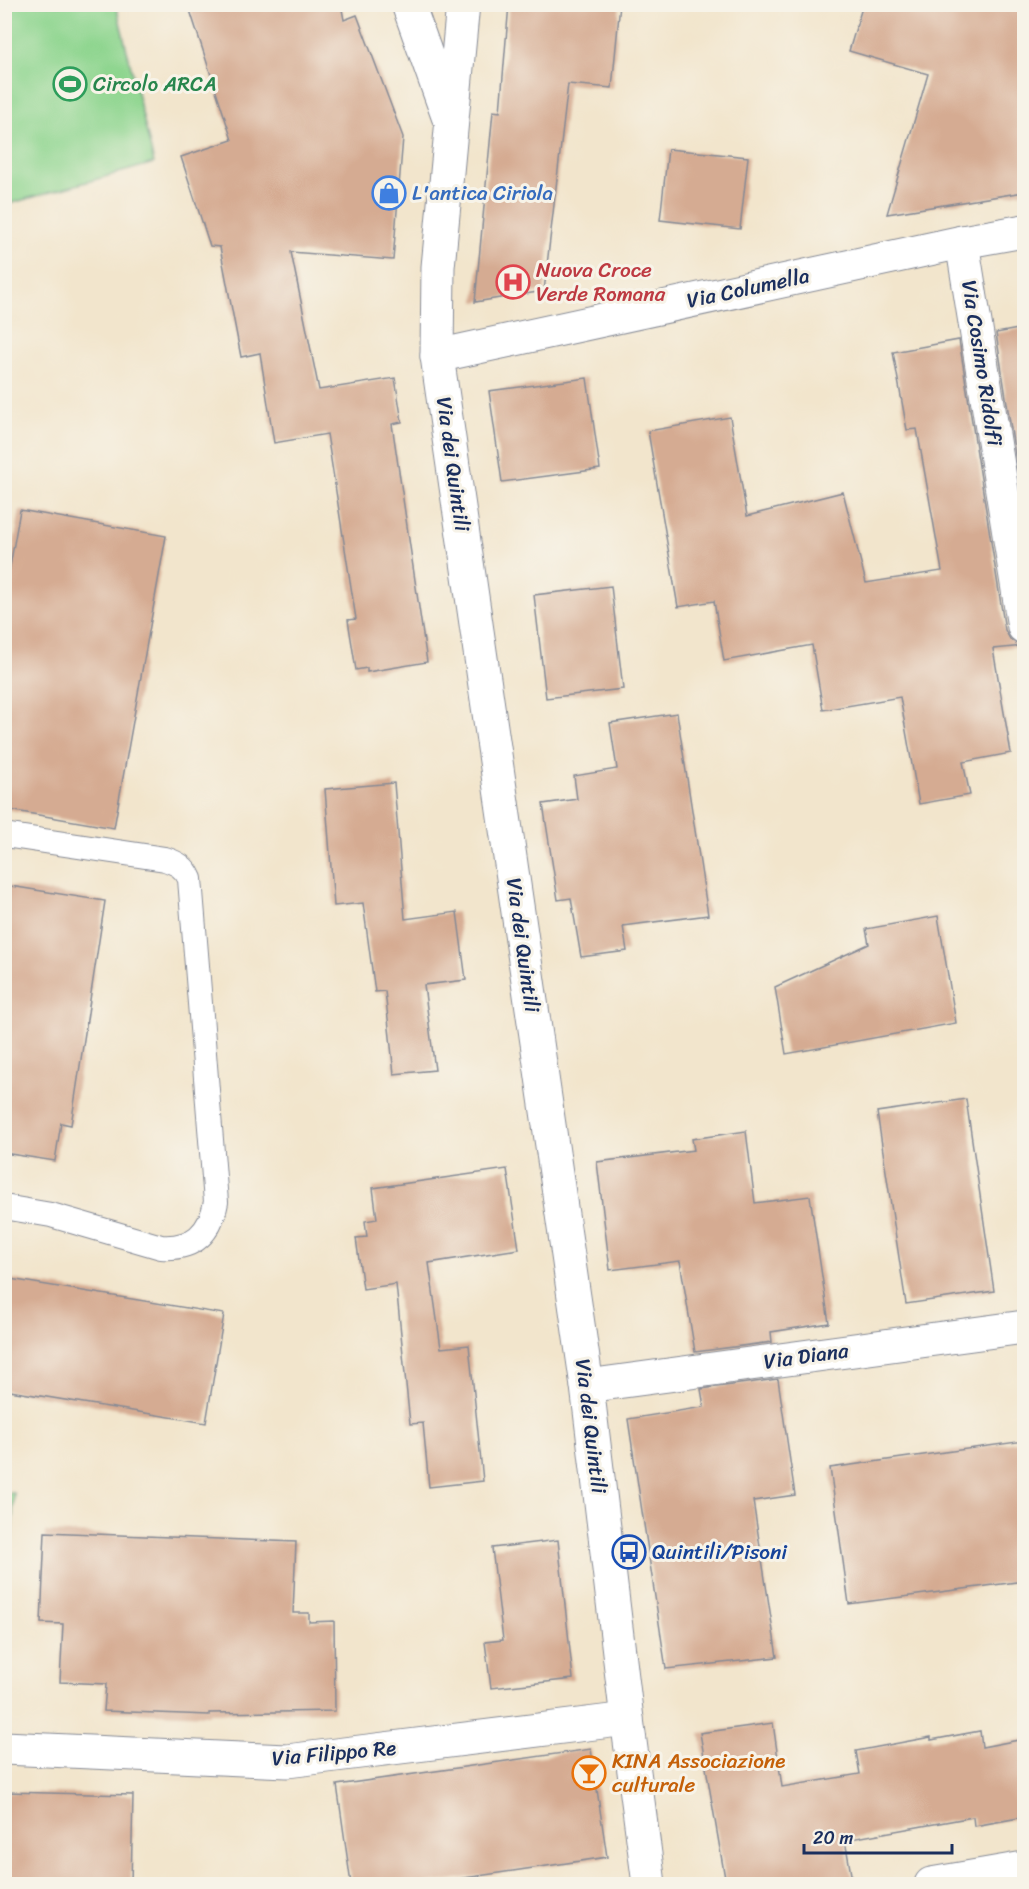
<svg xmlns="http://www.w3.org/2000/svg" width="1029" height="1889" viewBox="0 0 1029 1889" font-family="Sriracha,sans-serif">
<rect width="100%" height="100%" fill="#f7f3e8"/>
<filter id="ink" filterUnits="userSpaceOnUse"><feTurbulence type="fractalNoise" baseFrequency=".0167" numOctaves="2"/><feDisplacementMap in="SourceGraphic" scale="12" xChannelSelector="R" yChannelSelector="G"/><feConvolveMatrix kernelMatrix="1 2 1 2 8 2 1 2 1" color-interpolation-filters="sRGB"/></filter>
<filter id="wash" filterUnits="userSpaceOnUse"><feTurbulence type="fractalNoise" baseFrequency=".008" numOctaves="4" result="noise"/><feDisplacementMap in="SourceGraphic" scale="24" xChannelSelector="R" yChannelSelector="G"/><feGaussianBlur stdDeviation="1.35" result="paint"/><feColorMatrix in="noise" values="0 0 0 0 0 0 0 0 0 0 0 0 0 0 0 0 0 1.4 0 .05"/><feComposite in="paint" operator="in"/></filter>
<g filter="url(#wash)">
<rect width="100%" height="100%" fill="#f2e5cc"/>
<!-- green -->
<g fill="#8ed58f" stroke="#548276" stroke-width="1.5">
<path d="M5,4L116,5L154,163L5,205Z"/>
<path d="M5,1493H14L12,1534L5,1607Z"/>
</g>
<g id="blocks">
<!-- building -->
<g fill="#d5ab92">
<path d="M188,4H341L344,20L357,15L403,137L393,260L291,252L319,390L395,378L402,422L392,424L427,662L367,672V668L356,670L348,620L356,619L327,434L274,443L260,353L241,357L220,247L210,246L181,157L232,140Z"/>
<path d="M509,4H620L612,88L568,84L544,291L475,302L493,111L500,112Z"/>
<path d="M863,4H1024V192L887,214L928,74L849,51Z"/>
<path d="M668,149L748,157L740,229L660,220Z"/>
<path d="M1024,328V512L996,333Z"/>
<path d="M959,340L1005,630L1010,639L1017,644L1024,646L993,649L1011,753L963,762L970,795L919,804L900,697L823,710L812,645L724,661L714,601L678,607L648,431L730,417L747,516L843,492L866,583L942,571L917,429L907,430L893,352Z"/>
<path d="M587,378L600,469L502,482L489,391Z"/>
<path d="M20,510L166,536L114,828L4,809V600Z"/>
<path d="M611,586L623,689L546,698L534,595Z"/>
<path d="M677,713L708,915L623,926L627,951L581,957L571,898L558,900L543,804L577,799L574,776L617,769L610,723Z"/>
<path d="M394,783L405,919L457,912L466,980L424,985L435,1070L394,1074L385,991L375,992L363,903L334,906L325,789Z"/>
<path d="M4,885L105,901L71,1125L61,1123L55,1161L4,1153Z"/>
<path d="M938,916L956,1023L786,1054L775,987L869,944L866,929Z"/>
<path d="M966,1099L994,1291L906,1304L877,1112Z"/>
<path d="M746,1131L755,1203L810,1196L829,1323L771,1332L772,1342L695,1352L680,1261L610,1270L597,1162L694,1150L692,1139Z"/>
<path d="M507,1169L519,1249L429,1263L441,1348L469,1345L483,1481L429,1487L423,1423L410,1424L396,1284L363,1289L356,1238L367,1237L365,1221L377,1219L373,1188Z"/>
<path d="M4,1278L224,1314L206,1423L4,1390Z"/>
<path d="M778,1379L795,1495L753,1501L777,1657L666,1669L628,1419L704,1407L701,1389Z"/>
<path d="M1024,1441V1581L849,1604L830,1468Z"/>
<path d="M45,1532L296,1542L293,1613H309V1622L334,1621L335,1711L209,1713V1715L104,1711L106,1684L60,1682L63,1624L41,1623Z"/>
<path d="M558,1540L573,1679L491,1688L485,1642L503,1640L492,1548Z"/>
<path d="M773,1723L782,1787L860,1774L856,1751L931,1737V1740L980,1731L982,1747L1024,1739V1817L974,1826L973,1817L845,1840L852,1880L823,1884H726L700,1733Z"/>
<path d="M591,1749L607,1857L424,1884H351L337,1785Z"/>
<path d="M4,1792L133,1795L131,1884H4Z"/>
</g>
</g>
</g>
<g filter="url(#ink)">
<use href="#blocks" fill-opacity="0" stroke="#868a95" stroke-width="1.5"/>
<g fill="none" stroke-linecap="round" stroke-linejoin="round">
<!-- lane casing -->
<g stroke="#868a95" stroke-width="26">
<path id="lane" d="M4,835L165,859C177,863 185,867 190,879L216,1202C210,1234 193,1249 161,1247L51,1215L4,1207"/>
</g>
<!-- street casing -->
<g stroke="#868a95" stroke-width="35">
<g id="street">
<path d="M408,4L448,116"/>
<path d="M463,4L438,267L437,356L587,1386L627,1719L649,1884"/>
<path d="M962,242L1024,627"/>
<path d="M437,356L962,242L1024,231"/>
<path d="M587,1386L1024,1327"/>
<path d="M4,1748L287,1761L627,1719"/>
<path d="M931,1884L1024,1868"/>
</g>
</g>
<!-- lane -->
<use href="#lane" stroke="#fff" stroke-width="24"/>
<!-- street -->
<use href="#street" stroke="#fff" stroke-width="33"/>
</g>
</g>
<!-- icons -->
<defs>
<g id="stadium-ring" transform="scale(1.725)"><circle r="9.5" fill="#f7f3e8" stroke="#2e9e5b" stroke-width="1.5"/><path d="M0-5a6.5 5 0 1 0 0 10a6.5 5 0 1 0 0-10ZM-3.5-1.8h7v3.6h-7Z" fill="#2e9e5b"/></g>
<g id="shop-ring" transform="scale(1.725)"><circle r="9.5" fill="#f7f3e8" stroke="#3f7fe0" stroke-width="1.5"/><path d="M-5-2.5h2.3a2.7 3.5 0 0 1 5.4 0H5L5.5 6h-11ZM-1.5-2.5h3a1.5 2.3 0 0 0-3 0Z" fill="#3f7fe0"/></g>
<g id="hospital-ring" transform="scale(1.725)"><circle r="9.5" fill="#f7f3e8" stroke="#e0444e" stroke-width="1.5"/><path d="M-5-5h3v3.5h4V-5h3V5h-3V1.5h-4V5h-3Z" fill="#e0444e"/></g>
<g id="bus-ring" transform="scale(1.725)"><circle r="9.5" fill="#f7f3e8" stroke="#1a4fb4" stroke-width="1.5"/><path d="M-5-6H5V4H4V6H2V4H-2V6H-4V4H-5ZM-3.5-4V0h7V-4ZM-3.5 1.2v1.5H-2V1.2ZM2 1.2v1.5H3.5V1.2Z" fill="#1a4fb4"/></g>
<g id="bar-ring" transform="scale(1.725)"><circle r="9.5" fill="#f7f3e8" stroke="#e8710a" stroke-width="1.5"/><path d="M-6-5H6L.8 .8V4.5H3.5V6h-7V4.5H-.8V.8Z" fill="#e8710a"/></g>
</defs>
<g fill-rule="evenodd">
<use href="#stadium-ring" x="70" y="84"/>
<use href="#shop-ring" x="389" y="193"/>
<use href="#hospital-ring" x="513" y="282"/>
<use href="#bus-ring" x="629" y="1552"/>
<use href="#bar-ring" x="589" y="1773"/>
</g>
<g text-anchor="middle" stroke-width="6" stroke-linejoin="round" paint-order="stroke">
<!-- leisure labels -->
<g font-size="21" fill="#27864d" stroke="#f7f3e8" text-anchor="start">
<text x="93" y="91">Circolo ARCA</text>
</g>
<!-- shop labels -->
<g font-size="21" fill="#366cbe" stroke="#f7f3e8" text-anchor="start">
<text x="412" y="200">L'antica Ciriola</text>
</g>
<!-- health labels -->
<g font-size="21" fill="#be3a42" stroke="#f7f3e8" text-anchor="start">
<text x="536" y="277">Nuova Croce<tspan x="536" dy="24">Verde Romana</tspan></text>
</g>
<!-- street labels -->
<g font-size="21" fill="#1b2f5e" stroke="#f7f3e8">
<text transform="translate(748 288) rotate(-12)" y="7">Via Columella</text>
<text transform="translate(982 363) rotate(81)" y="7">Via Cosimo Ridolfi</text>
<text transform="translate(453 464) rotate(82)" y="7">Via dei Quintili</text>
<text transform="translate(523 945) rotate(82)" y="7">Via dei Quintili</text>
<text transform="translate(806 1356) rotate(-8)" y="7">Via Diana</text>
<text transform="translate(591 1426) rotate(83)" y="7">Via dei Quintili</text>
<text transform="translate(334 1753) rotate(-5)" y="7">Via Filippo Re</text>
</g>
<!-- transit labels -->
<g font-size="21" fill="#164399" stroke="#f7f3e8" text-anchor="start">
<text x="652" y="1559">Quintili/Pisoni</text>
</g>
<!-- food labels -->
<g font-size="21" fill="#c56008" stroke="#f7f3e8" text-anchor="start">
<text x="612" y="1768">KINA Associazione<tspan x="612" dy="24">culturale</tspan></text>
</g>
</g>
<!-- margin -->
<rect width="1029" height="1889" fill="none" stroke="#f7f3e8" stroke-width="24"/>
<!-- scale -->
<path d="M804 1844v9h148v-9" fill="none" stroke="#1b2f5e" stroke-width="3"/>
<text x="813" y="1844" font-size="18" fill="#1b2f5e" stroke="#f7f3e8" stroke-width="4.5" paint-order="stroke">20 m</text>
</svg>
